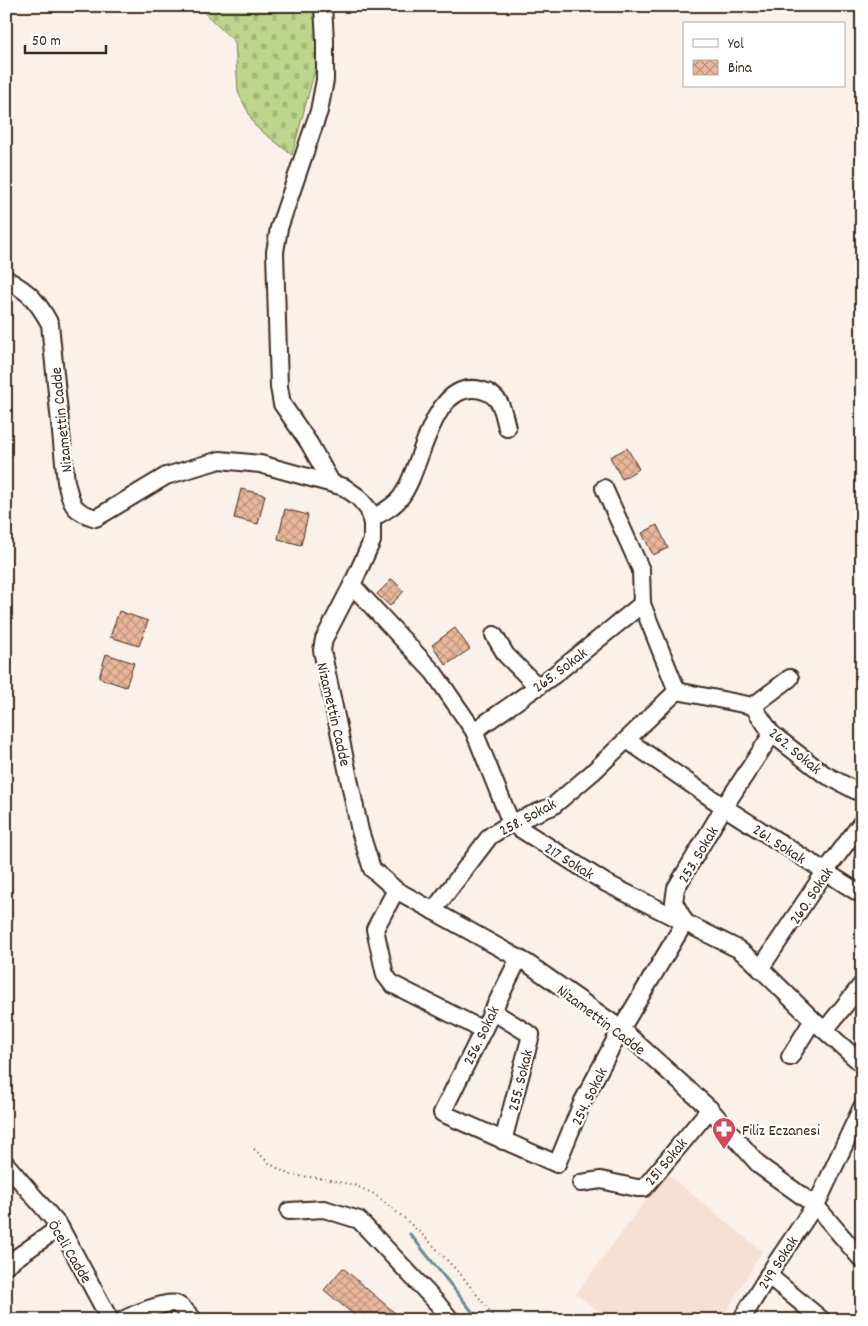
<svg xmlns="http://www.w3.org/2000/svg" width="868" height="1326" viewBox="0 0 868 1326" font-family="Dekko,sans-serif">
<defs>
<pattern id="cemetery-stones" width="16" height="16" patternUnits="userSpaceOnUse" patternTransform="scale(1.25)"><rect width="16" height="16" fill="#bdd58c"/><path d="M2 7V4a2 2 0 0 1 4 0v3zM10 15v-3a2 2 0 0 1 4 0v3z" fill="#a3b778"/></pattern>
<pattern id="building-cross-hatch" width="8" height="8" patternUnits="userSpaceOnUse" patternTransform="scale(1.25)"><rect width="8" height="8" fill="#eab79b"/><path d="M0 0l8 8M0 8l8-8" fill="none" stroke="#bf957e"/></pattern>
</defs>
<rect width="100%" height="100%" fill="#fbf1eb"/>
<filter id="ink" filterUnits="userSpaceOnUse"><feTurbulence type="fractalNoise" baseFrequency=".02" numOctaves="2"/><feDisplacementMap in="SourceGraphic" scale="10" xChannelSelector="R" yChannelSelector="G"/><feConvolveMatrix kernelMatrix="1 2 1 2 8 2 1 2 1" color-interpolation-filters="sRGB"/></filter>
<g filter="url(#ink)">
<!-- built -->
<path fill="#f6e0d3" d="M666,1173L762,1251L721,1320H610L576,1294Z"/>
<!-- cemetery -->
<path fill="url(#cemetery-stones)" stroke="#7c8055" d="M197,6H315L318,59L292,155L255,126L238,92L235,42Z"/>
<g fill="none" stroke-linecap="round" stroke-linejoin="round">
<!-- stream -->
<path stroke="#678c96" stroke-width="3" d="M410,1234L479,1320"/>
</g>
<!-- building -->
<g fill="url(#building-cross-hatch)" stroke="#3b2a1e">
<path d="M627,448L639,469L622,479L610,457Z"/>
<path d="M241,489L265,495L258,524L234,518Z"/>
<path d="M285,509L308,515L301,545L278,539Z"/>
<path d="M657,525L668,548L653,555L642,533Z"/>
<path d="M392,579L404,591L390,606L377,594Z"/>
<path d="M119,611L148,621L139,646L110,637Z"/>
<path d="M455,628L470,649L446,665L432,645Z"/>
<path d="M106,654L134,663L126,687L99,678Z"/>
<path d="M343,1268L403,1320H360L324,1290Z"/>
</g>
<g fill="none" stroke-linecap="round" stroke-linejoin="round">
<!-- minor casing -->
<g stroke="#3b2a1e" stroke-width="20">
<g id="minor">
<path d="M323,6L325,41V80L319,111L279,228L275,252L279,387L282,404L309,443L331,482"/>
<path d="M6,279C29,292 37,300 50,324L66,482C72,505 72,511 96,518L166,476L220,460L260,464L344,487L358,497L369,510L372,524V541L352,585L324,639L322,650L360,831L372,869L396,890L527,963L621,1029L710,1109L760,1166L816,1206L862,1260"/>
<path d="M604,488L641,570L642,604L677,691"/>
<path d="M371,519C381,513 394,507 401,497C423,468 431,378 481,390C501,395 503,410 507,428"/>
<path d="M352,585L434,673L474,731L511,823L606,883L738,949L751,959L813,1020L862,1064"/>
<path d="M494,635L506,655L538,687"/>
<path d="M677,691L753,706L772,734L824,774L862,794"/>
<path d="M753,706L790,678"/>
<path d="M474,731L554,675L642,604"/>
<path d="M627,740L724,807L862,895"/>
<path d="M396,890L375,929L385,975L392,984L483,1030"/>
<path d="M433,911L490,836L511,823L553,806L593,772L677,691"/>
<path d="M519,958L442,1113L557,1164L583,1101L621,1029L685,922L674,902L676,888L724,807L772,734"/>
<path d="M760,969L825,872L862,822"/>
<path d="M492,1011L531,1035L503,1141"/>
<path d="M825,1030L862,984"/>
<path d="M790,1057L813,1020"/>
<path d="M6,1164L60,1227L110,1320"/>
<path d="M581,1183L601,1180L637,1188H644L710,1109"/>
<path d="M289,1211L324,1209L359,1220L437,1303L451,1320"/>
<path d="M6,1265L60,1227"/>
<path d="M768,1275L822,1320"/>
<path d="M123,1320C132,1315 167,1300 176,1304C183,1306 189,1315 194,1320"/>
<path d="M741,1320L776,1263L819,1199L862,1107"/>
</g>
</g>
<!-- path -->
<path stroke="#3b2a1e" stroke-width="2" stroke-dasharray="1 4" stroke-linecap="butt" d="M254,1149L270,1164L290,1175L319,1178L354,1185L374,1194L404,1218L429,1241L462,1276L497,1320"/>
<!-- minor -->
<use href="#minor" stroke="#fff" stroke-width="16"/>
</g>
</g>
<!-- icons -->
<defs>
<g id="pharmacy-pin" transform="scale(1.25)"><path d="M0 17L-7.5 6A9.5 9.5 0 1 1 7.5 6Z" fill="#d1495b" stroke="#fff"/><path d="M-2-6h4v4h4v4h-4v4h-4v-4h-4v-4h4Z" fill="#fff"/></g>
</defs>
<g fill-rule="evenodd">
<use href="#pharmacy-pin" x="724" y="1129"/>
</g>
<g text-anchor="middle" stroke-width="4.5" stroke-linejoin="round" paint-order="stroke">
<!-- street labels -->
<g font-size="16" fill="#3b2a1e" stroke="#fff">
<text transform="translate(60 420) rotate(-96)" y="6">Nizamettin Cadde</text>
<text transform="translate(559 669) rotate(-37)" y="6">265. Sokak</text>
<text transform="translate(335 714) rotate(77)" y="6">Nizamettin Cadde</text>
<text transform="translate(796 750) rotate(40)" y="6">262. Sokak</text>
<text transform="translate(527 816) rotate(-28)" y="6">258. Sokak</text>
<text transform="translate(780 843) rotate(33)" y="6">261. Sokak</text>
<text transform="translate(697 854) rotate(-59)" y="6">253. Sokak</text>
<text transform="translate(570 860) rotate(32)" y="6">217 Sokak</text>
<text transform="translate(810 895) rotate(-56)" y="6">260. Sokak</text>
<text transform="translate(602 1019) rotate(37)" y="6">Nizamettin Cadde</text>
<text transform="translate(480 1035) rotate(-64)" y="6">256. Sokak</text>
<text transform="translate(519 1080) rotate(-76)" y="6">255. Sokak</text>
<text transform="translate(588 1096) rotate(-64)" y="6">254. Sokak</text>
<text transform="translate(665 1161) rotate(-50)" y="6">251 Sokak</text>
<text transform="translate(71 1251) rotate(59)" y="6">Öceli Cadde</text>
<text transform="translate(777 1262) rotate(-57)" y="6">249 Sokak</text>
</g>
<!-- poi labels -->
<g font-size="16" fill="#3b2a1e" stroke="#fff" text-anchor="start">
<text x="742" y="1135">Filiz Eczanesi</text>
</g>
</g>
<!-- margin -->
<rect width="868" height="1326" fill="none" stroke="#fff" stroke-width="25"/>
<rect x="12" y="12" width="843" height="1301" fill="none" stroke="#3b2a1e" stroke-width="2" filter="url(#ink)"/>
<!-- legend -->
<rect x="683" y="22" width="162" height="65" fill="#ffffff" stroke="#b1aaa5"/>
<rect x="693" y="39" width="25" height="8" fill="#ffffff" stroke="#b1aaa5"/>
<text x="728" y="48" font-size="15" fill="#3b2a1e">Yol</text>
<rect x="693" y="60" width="25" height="15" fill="url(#building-cross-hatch)" stroke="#b1aaa5"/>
<text x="728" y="72" font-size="15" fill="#3b2a1e">Bina</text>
<!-- scale -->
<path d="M25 45v8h81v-8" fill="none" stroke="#3b2a1e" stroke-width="2.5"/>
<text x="32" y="45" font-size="15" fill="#3b2a1e" stroke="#ffffff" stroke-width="4" paint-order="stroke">50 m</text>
</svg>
